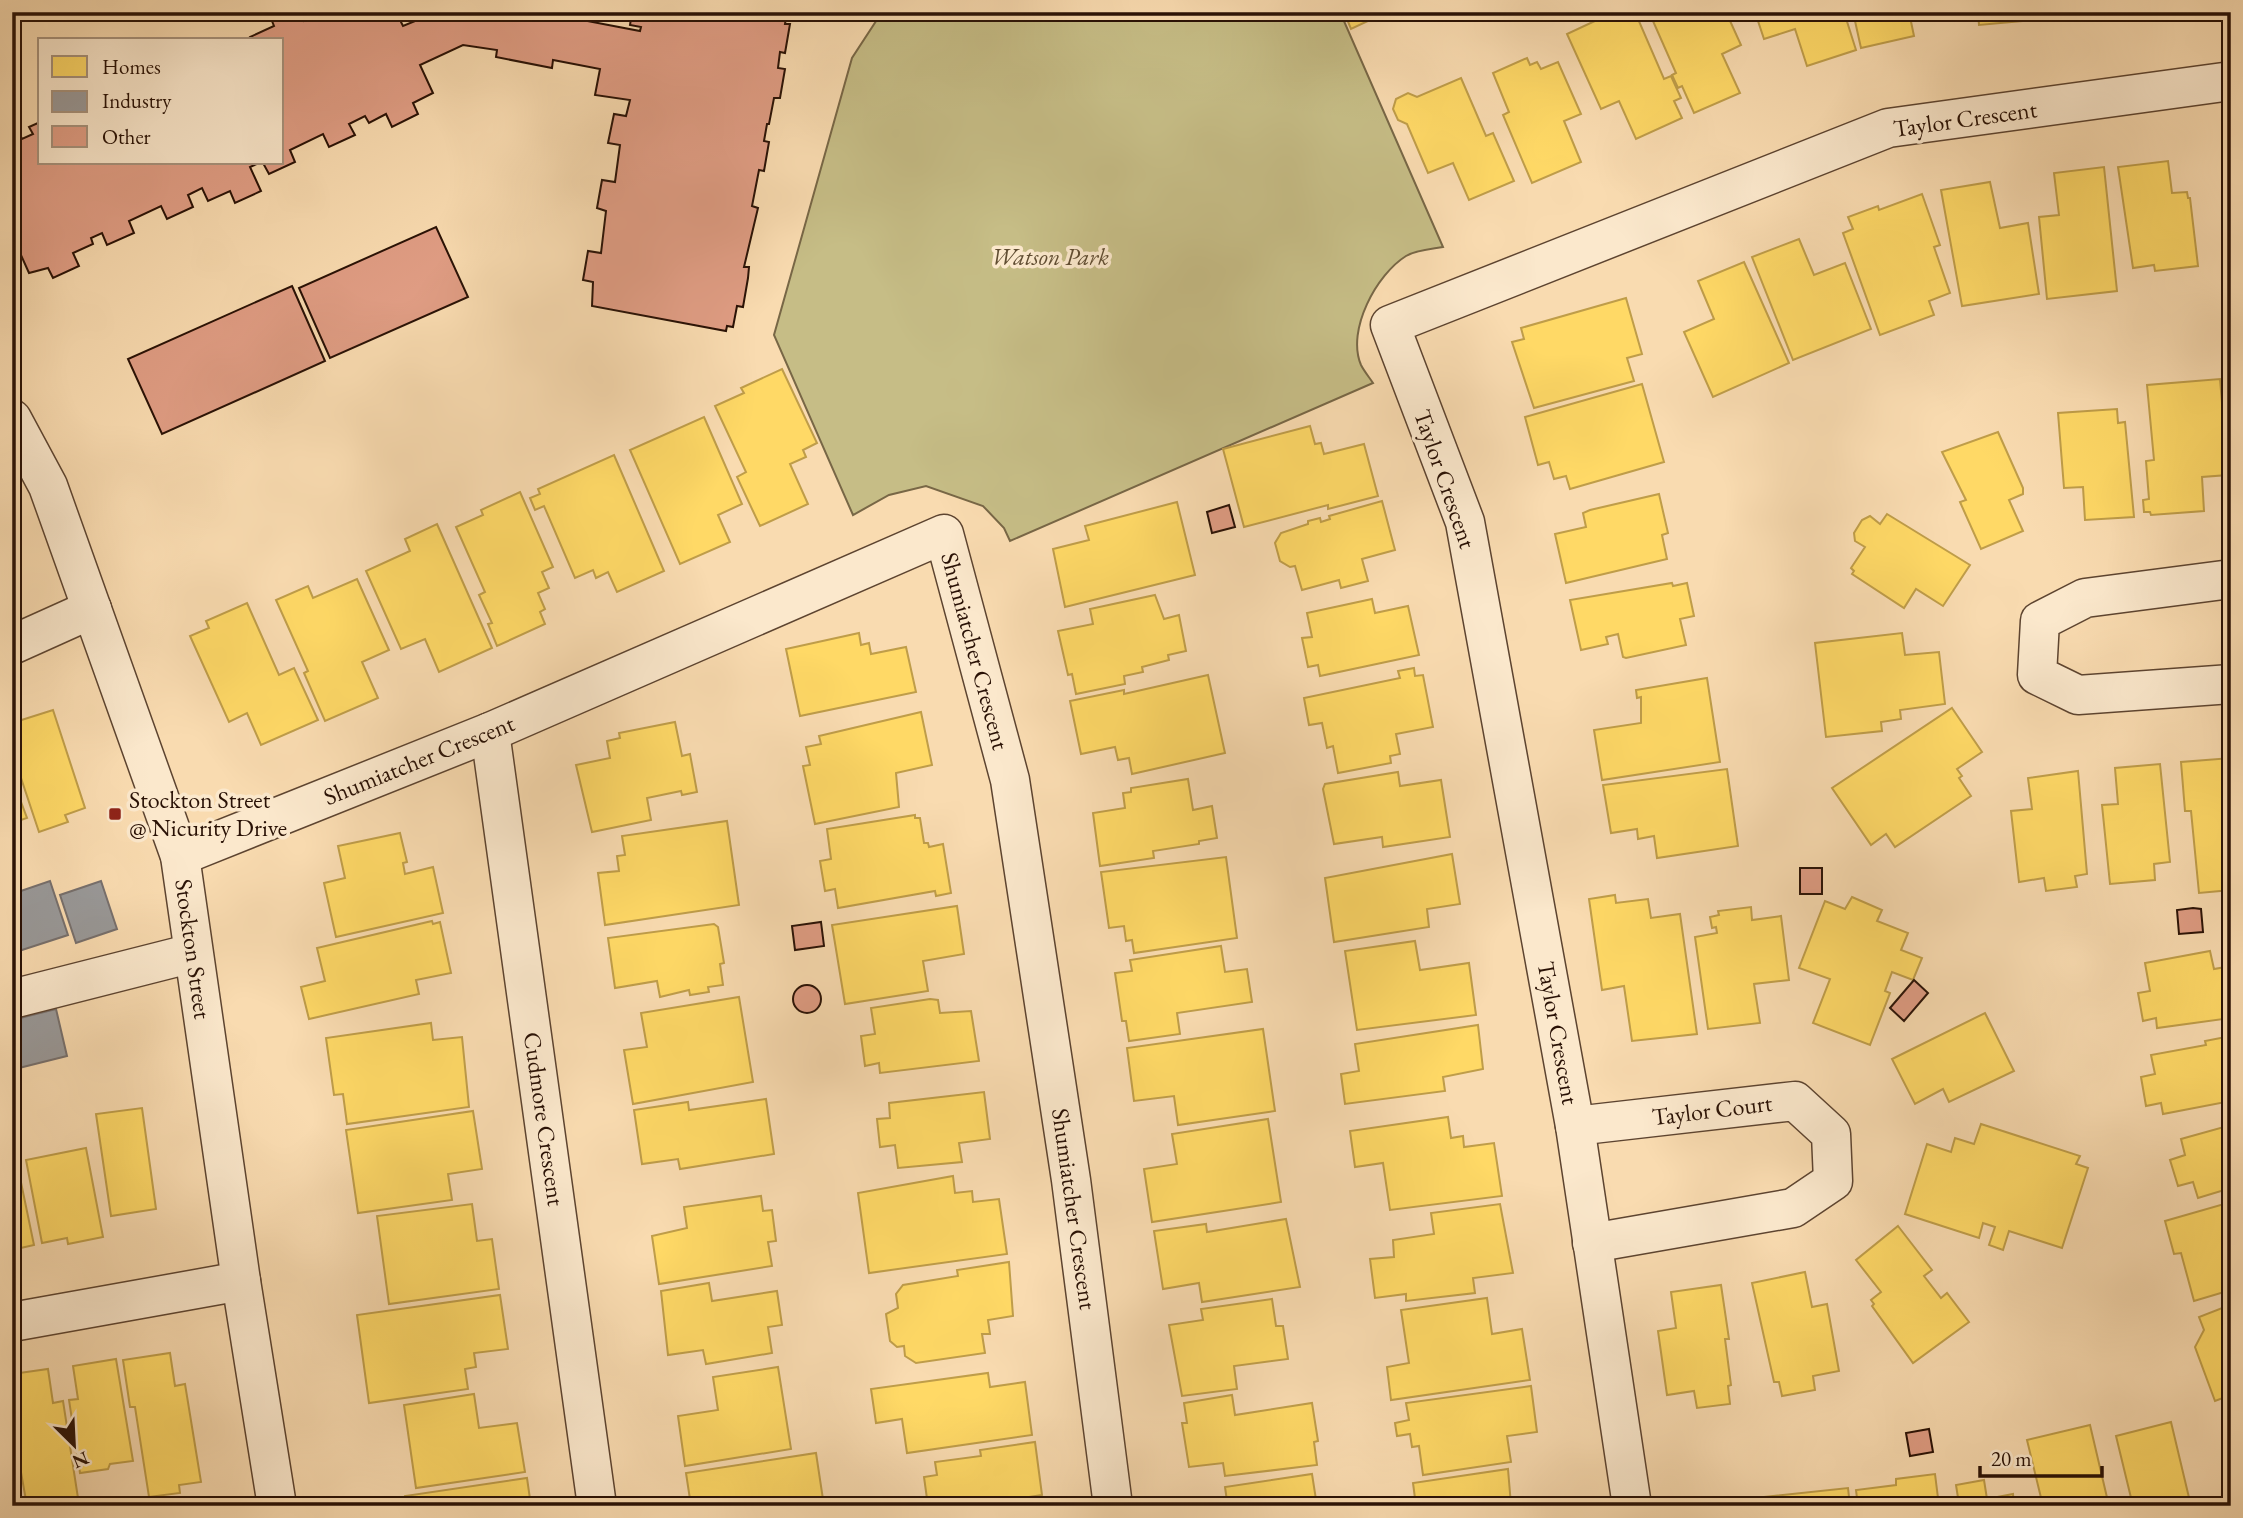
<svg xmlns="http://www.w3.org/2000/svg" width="2243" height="1518" viewBox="0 0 2243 1518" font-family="'EB Garamond',serif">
<rect width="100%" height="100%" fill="#f9dbb0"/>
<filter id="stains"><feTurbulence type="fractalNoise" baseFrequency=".00286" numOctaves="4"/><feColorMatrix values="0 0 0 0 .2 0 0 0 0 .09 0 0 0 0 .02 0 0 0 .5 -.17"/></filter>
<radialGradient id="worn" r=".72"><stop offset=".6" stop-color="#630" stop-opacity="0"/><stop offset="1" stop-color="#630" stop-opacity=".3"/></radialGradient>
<!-- green -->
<path fill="#c6bd86" stroke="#786746" stroke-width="2" d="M882,12H1340L1443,247C1432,249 1416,250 1406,256C1377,274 1346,330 1361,365C1364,371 1369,377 1373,383L1010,541L1004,528L983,506L926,486L889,495L853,515L774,335L852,58Z"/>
<!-- homes -->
<g fill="#ffd966" stroke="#bf9d49" stroke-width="2">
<path d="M1344,12H1387L1351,29Z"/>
<path d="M1614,12H1635L1664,79L1671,76L1681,98L1674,101L1682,118L1636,139L1619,101L1601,109L1567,34Z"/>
<path d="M1649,12H1726L1741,45L1722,54L1740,93L1694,113L1682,86L1678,88L1672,75L1676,73Z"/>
<path d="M1755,12H1844L1856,50L1807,66L1795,29L1764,39Z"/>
<path d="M1853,12H1909L1914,36L1861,48Z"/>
<path d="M1978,12H2032L2033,20L1979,25Z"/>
<path d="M2039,12H2093V13L2040,18Z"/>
<path d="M1527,58L1530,65L1537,62L1541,69L1558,62L1581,114L1564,121L1581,162L1532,183L1503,115L1509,112L1493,73Z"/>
<path d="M1461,78L1486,136L1493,133L1514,181L1469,200L1453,163L1428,173L1407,124L1398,120L1393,109L1396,99L1408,93L1417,97Z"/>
<path d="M2168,161L2172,193L2187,192L2188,198H2190L2198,266L2155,271L2154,265L2133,268L2118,167Z"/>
<path d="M2104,167L2117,291L2047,299L2039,217L2059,215L2054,173Z"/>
<path d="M1990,182L2000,228L2028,223L2039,294L1962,306L1941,190Z"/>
<path d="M1922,194L1940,245L1934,247L1950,293L1929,301L1934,315L1880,335L1843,233L1853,229L1848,217L1878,206L1879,210Z"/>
<path d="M1799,239L1814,275L1845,263L1871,329L1793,360L1752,257Z"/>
<path d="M1744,262L1789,363L1713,397L1684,332L1714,319L1698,281Z"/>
<path d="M1626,298L1642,354L1627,358L1634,381L1534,408L1512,342L1524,339L1521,328Z"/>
<path d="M782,369L817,443L803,450L806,457L790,464L808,504L760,526L737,477L746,472L715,406L744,393L741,388Z"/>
<path d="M2220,379L2228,475L2202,477L2204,511L2151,515L2150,512H2144L2143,500L2149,499L2146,461L2154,460L2147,385Z"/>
<path d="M1642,384L1664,462L1570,489L1566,476L1554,479L1549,462L1538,465L1525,417Z"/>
<path d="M2117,409L2118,423L2125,422L2134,517L2085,520L2083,487L2064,488L2058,413Z"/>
<path d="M704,417L742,504L718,515L730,542L680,564L630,450Z"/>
<path d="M1310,426L1315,444L1321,443L1324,454L1364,444L1378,496L1328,509V505L1244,527L1223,449Z"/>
<path d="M1998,432L2023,488V494L2009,500L2023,531L1981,549L1960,502L1966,500L1942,452Z"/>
<path d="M614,455L664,571L617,592L608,572L596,578L593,570L575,578L544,506L535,510L530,498L540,494L538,489Z"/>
<path d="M520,492L553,567L542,572L549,588L538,593L545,609L540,612L545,624L497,646L488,624L492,623L479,595L485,592L456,527L483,515L481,510Z"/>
<path d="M1659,494L1668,533L1662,535L1667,559L1566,583L1555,534L1586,527L1583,513L1590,510Z"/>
<path d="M1382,501L1395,550L1362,559L1368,581L1341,588L1339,580L1302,590L1295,566L1290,567L1280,561L1275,543L1281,533L1308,524V521L1320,518L1321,522L1330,519L1329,516Z"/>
<path d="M1177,502L1195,575L1065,607L1053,549L1089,540L1085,526Z"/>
<path d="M1887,514L1970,565L1943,606L1916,589L1904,608L1852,574L1854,571L1851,568L1865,547L1855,541L1854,533L1862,520L1870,516L1880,524Z"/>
<path d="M437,524L492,648L439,672L425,639L401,649L366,571L410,551L405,539Z"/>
<path d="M357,579L389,650L362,662L378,698L325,721L304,673L308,671L276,600L308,586L313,598Z"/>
<path d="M1672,583L1673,586L1687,583L1694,616L1680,619L1686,645L1626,658L1623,657L1618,634L1606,637L1608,644L1581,650L1570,600Z"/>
<path d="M1155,595L1164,619L1179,615L1186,651L1168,655L1169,660L1142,667L1143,672L1124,676L1125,684L1076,694L1072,674L1068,675L1058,631L1093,624L1090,609Z"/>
<path d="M1372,599L1375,613L1408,606L1419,655L1320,676L1318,665L1308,667L1302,638L1312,637L1307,613Z"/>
<path d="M247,603L279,675L294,668L318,720L261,745L247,713L229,722L190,636L209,628L206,621Z"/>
<path d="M859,633L861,645L869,643L871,654L906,647L916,692L800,716L786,649Z"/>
<path d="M1902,633L1905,655L1939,652L1945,704L1900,710L1901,719L1881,722L1882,731L1826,737L1815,643Z"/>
<path d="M1414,668L1415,676L1423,675L1433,727L1396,734L1400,754L1390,756L1391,763L1338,773L1333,746L1327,748L1322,723L1309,725L1304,698L1400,678L1398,671Z"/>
<path d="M1208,675L1225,753L1132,774L1129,758L1118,760L1115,747L1081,754L1070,701L1124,690V694Z"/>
<path d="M1707,678L1720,762L1602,780L1594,730L1641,723V697L1637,698L1636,690Z"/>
<path d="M1952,708L1982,752L1957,769L1962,776L1959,778L1971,796L1895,847L1886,834L1871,845L1832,788Z"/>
<path d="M53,710L85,808L65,815L68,822L39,832L12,751V723Z"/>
<path d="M921,712L932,765L896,773L899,807L815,824L803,766L810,765L806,747L821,744L819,736Z"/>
<path d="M675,722L682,756L690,754L697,792L682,795L681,791L647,798L651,820L592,832L576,765L610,758L607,741L620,738L619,733Z"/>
<path d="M2231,758V890L2199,893L2191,811H2185L2181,762Z"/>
<path d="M2160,764L2170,862L2154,864L2155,880L2110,884L2102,805L2118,804L2115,768Z"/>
<path d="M1727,769L1738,846L1657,858L1654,836L1638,839L1637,829L1611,833L1603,785Z"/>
<path d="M2078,771L2087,874L2075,876L2077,887L2046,891L2044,878L2019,882L2011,811L2032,809L2028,778Z"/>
<path d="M1398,772L1400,786L1441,780L1450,837L1383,847L1382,837L1334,844L1323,789L1325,784Z"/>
<path d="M12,778L27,818L12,823Z"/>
<path d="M1188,779L1193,810L1212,806L1217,838L1199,841V844L1153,851L1154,858L1100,866L1093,813L1125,808L1123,793L1131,792V788Z"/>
<path d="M915,815V818H920L924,843H928L929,847L943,844L951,893L936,896L935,891L838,908L835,889L825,891L820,861L831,859L827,829Z"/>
<path d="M727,821L739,905L605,925L598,873L619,871L617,856L625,855L622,836Z"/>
<path d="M400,833L407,862L403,863L405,874L433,867L443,913L336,937L324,883L345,878L338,846Z"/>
<path d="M1452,854L1460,904L1427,909L1429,927L1334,942L1325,878Z"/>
<path d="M1226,857L1237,938L1134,953L1132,940L1126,941L1124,926L1109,928L1101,872Z"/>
<path d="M1615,895L1616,903L1648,899L1651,918L1680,914L1697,1034L1632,1041L1624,986L1602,990L1589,899Z"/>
<path d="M1852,897L1882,910L1877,921L1908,933L1901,950L1922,958L1913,980L1892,972L1885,991L1890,993L1870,1045L1813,1023L1830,979L1799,968L1825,901L1845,909Z"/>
<path d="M957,906L964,954L923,961L928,991L845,1004L832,925Z"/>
<path d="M1751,907L1752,920L1781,916L1789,980L1754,984L1760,1023L1708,1029L1695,937L1717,933L1716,927L1712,928L1710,917L1719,915L1718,911Z"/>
<path d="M432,921L433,924L440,922L451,973L416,980L419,994L309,1019L301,987L325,981L317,948Z"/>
<path d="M714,924L718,927L724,963L720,964L723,985L708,987L709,992L690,995L689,990L660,997L657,981L615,988L608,938Z"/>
<path d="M1415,941L1420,970L1469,963L1476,1015L1357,1030L1345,951Z"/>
<path d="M1221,946L1225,972L1247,969L1252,1002L1177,1013L1180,1034L1129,1041L1126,1021H1122L1115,973L1132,971L1130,960Z"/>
<path d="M2210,951L2214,969L2231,966V1018L2157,1028L2156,1018L2143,1021L2138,993L2150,991L2145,963Z"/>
<path d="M739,997L753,1082L633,1104L624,1050L647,1047L641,1013Z"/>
<path d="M930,999L938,1000L940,1013L971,1011L979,1061L880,1073L879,1063L865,1066L861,1036L875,1034L871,1008Z"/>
<path d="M1985,1013L2014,1071L1949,1102L1943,1089L1915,1104L1892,1059Z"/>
<path d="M431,1023L433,1040L462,1037L469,1107L347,1124L343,1094L334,1095L326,1038Z"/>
<path d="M1478,1025L1483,1069L1443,1077L1445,1091L1345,1104L1341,1074L1359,1071L1355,1044Z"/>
<path d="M1263,1029L1275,1111L1178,1125L1174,1096L1134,1101L1127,1048Z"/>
<path d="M2231,1036V1101L2163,1114L2161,1103L2146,1106L2141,1077L2155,1074L2151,1055L2206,1045L2205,1041Z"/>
<path d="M984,1092L990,1139L959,1143L962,1162L898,1168L895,1145L880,1147L877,1119L890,1118L889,1103Z"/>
<path d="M766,1099L774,1154L680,1169L678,1159L642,1164L634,1110L688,1102L689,1110Z"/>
<path d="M142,1108L156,1209L111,1216L96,1114Z"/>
<path d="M473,1111L482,1169L448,1174L452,1200L358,1213L346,1130Z"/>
<path d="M1448,1117L1451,1138L1463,1136L1464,1147L1494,1143L1502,1196L1390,1210L1383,1163L1355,1167L1350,1131Z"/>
<path d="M1268,1119L1281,1202L1152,1222L1144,1169L1177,1164L1172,1134Z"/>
<path d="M1981,1124L2080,1156L2076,1164L2088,1168L2062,1248L2009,1231L2003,1250L1989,1245L1995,1227L1983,1223L1979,1238L1905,1214L1927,1144L1951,1152L1955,1138L1974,1144Z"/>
<path d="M2231,1125V1188L2198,1198L2193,1182L2178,1186L2170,1160L2185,1155L2181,1139Z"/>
<path d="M86,1148L103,1237L68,1244L67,1238L42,1243L26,1160Z"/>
<path d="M18,1168L34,1245L12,1250V1169Z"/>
<path d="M953,1176L955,1193L972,1191L973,1202L999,1199L1007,1254L869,1273L858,1193Z"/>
<path d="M761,1196L763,1211L772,1210L776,1241L768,1242L772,1266L659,1284L652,1236L687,1228L684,1207Z"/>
<path d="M2231,1202V1290L2194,1301L2181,1253L2174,1254L2165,1221Z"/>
<path d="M472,1204L477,1241L492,1239L499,1289L389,1304L377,1216Z"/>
<path d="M1500,1204L1513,1273L1473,1278L1475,1293L1406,1301V1294L1375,1298L1370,1259L1394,1257L1393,1240L1434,1234L1431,1213Z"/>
<path d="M1286,1219L1300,1287L1202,1302L1199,1283L1163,1289L1154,1231L1206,1224L1207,1232Z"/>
<path d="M1898,1226L1932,1270L1924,1276L1941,1298L1947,1293L1969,1322L1913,1363L1872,1306L1874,1304L1871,1300L1881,1292L1856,1260Z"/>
<path d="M1009,1262L1013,1316L988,1320L990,1334H982L985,1353L916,1363L905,1356L904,1346L897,1347L890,1341L886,1314L898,1308L896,1294L903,1285L958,1276L957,1270Z"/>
<path d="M1805,1272L1812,1307L1827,1304L1839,1371L1813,1376L1815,1390L1782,1396L1779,1382H1774L1752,1283Z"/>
<path d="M709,1283L712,1301L777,1291L782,1325L768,1327L772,1353L706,1364L703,1350L668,1355L661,1291Z"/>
<path d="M1721,1285L1729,1339H1725L1731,1385L1728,1386L1730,1404L1697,1408L1694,1391L1667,1395L1658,1331L1676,1328L1671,1292Z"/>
<path d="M500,1295L508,1349L474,1353L476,1367L465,1369L468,1389L369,1403L357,1315Z"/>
<path d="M1487,1298L1492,1334L1522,1329L1530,1380L1391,1400L1387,1367L1409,1363L1401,1310Z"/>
<path d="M1272,1299L1276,1326H1283L1288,1359L1234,1366L1237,1389L1182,1396L1169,1325L1203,1320L1201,1309Z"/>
<path d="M2231,1300V1395L2215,1401L2195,1347L2204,1330L2199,1317L2225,1307L2223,1303Z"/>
<path d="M170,1353L175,1386L185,1384L201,1482L179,1485L180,1493L149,1497L135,1407H130L123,1360Z"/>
<path d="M116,1359L133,1461L110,1464L108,1469L80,1473L69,1400L78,1399L73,1366Z"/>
<path d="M778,1367L791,1449L685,1466L678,1416L718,1410L713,1377Z"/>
<path d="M48,1369L53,1403L63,1401L78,1498L58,1502V1506H27L12,1422V1374Z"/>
<path d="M988,1373L990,1387L1025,1382L1032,1435L907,1453L902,1419L876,1423L871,1389Z"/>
<path d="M1531,1386L1537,1432L1507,1436L1511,1462L1423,1475L1419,1446L1412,1447L1410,1434L1397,1436L1395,1423L1409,1420L1406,1403Z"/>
<path d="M474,1394L479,1428L517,1423L525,1472L416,1488L404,1405Z"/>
<path d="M1232,1395L1235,1415L1312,1403L1318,1441L1314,1442L1317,1465L1225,1476L1223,1463L1189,1467L1182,1423H1187L1184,1403Z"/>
<path d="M2171,1422L2191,1506H2133L2116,1436Z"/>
<path d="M2090,1425L2109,1506H2043L2027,1440Z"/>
<path d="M1035,1442L1042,1495L1009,1500L1010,1506H928L924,1477L937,1475L935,1462L981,1456L980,1450Z"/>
<path d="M816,1453L824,1506H691L686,1473Z"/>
<path d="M1508,1469L1511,1505L1547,1500V1506H1416L1413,1483Z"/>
<path d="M1312,1474L1317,1506H1196L1227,1501L1225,1487Z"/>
<path d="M1935,1474L1939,1506H1858L1856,1490L1896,1485V1479Z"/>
<path d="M527,1478L531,1506H406L405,1496Z"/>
<path d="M1984,1480L1987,1499L2013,1494L2014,1506H1948L1959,1504L1956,1485Z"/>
<path d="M1848,1488L1850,1506H1766L1765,1497Z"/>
</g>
<!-- industry -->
<g fill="#999" stroke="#77706d" stroke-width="2">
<path d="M50,881L68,935L19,951L12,931V894Z"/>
<path d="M101,881L117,929L76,943L60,895Z"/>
<path d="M56,1009L67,1056L19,1068L12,1041V1020Z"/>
</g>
<!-- building -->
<g fill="#e09d84" stroke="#291105" stroke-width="2">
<path d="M291,12H300L304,21L312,17L310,12H396L403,26L437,12H561V16L640,31L641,27L630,25L632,12H787L785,24H790L785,53L780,52L778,68L785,69L780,98H774L769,124H767L764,141L769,142L764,171L759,170L752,206L758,208L744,267H749L748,278L743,307L737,306L733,327L727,326L726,331L592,306L593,282L583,280L588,251L601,253L606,211L597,208L602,180L615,182L620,145L608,143L614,114L626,116L630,100L595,95L600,69L553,60L552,68L496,57L497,50L463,45L420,65L433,93L413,103L418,114L392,127L386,114L369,123L365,116L349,124L355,135L329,147L323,134L290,150L295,162L269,174L263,163H282V40H251L250,37L274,26L272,21Z"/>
<path d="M40,122V163H259L250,167L261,191L235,203L230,191L208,201L202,188L188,195L193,207L167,219L161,206L129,221L134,233L107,245L102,233L91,238L93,244L73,253L79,266L53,278L48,268L29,273L12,235V128L16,126L22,139L33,134L29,127Z"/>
<path d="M436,227L468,297L330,358L299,288Z"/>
<path d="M292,286L325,361L162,434L128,359Z"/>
<path d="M1229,505L1235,527L1212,533L1207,512Z"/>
<rect x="1800" y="868" width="22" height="26"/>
<path d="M2193,908L2201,909L2203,932L2179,934L2177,910Z"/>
<path d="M821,922L824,946L795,950L792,926Z"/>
<path d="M1914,980L1928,993L1904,1021L1890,1008Z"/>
<circle cx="807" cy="999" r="14"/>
<path d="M1929,1429L1933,1452L1910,1456L1906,1433Z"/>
</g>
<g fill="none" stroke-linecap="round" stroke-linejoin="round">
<!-- minor casing -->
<g stroke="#5d4430" stroke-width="41">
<g id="minor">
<path d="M12,419L48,486L180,856L241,1281L277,1506"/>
<path d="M2231,579L2085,598L2040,621L2037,675L2078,695L2231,684"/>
<path d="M12,645L92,609"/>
<path d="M490,732L597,1506"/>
<path d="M180,856L490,732L944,534L1010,780L1071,1180L1113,1506"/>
<path d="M12,999L193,953"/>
<path d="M1575,1126L1795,1101L1831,1134L1833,1181L1793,1208L1592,1243"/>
<path d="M12,1322L241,1281"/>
<path d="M1632,1506L1575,1126L1465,522L1390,325L1888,128L2231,81"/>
</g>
</g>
<!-- minor -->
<use href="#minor" stroke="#fbe8cc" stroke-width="38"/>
</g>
<!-- markers -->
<rect fill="#8f2418" stroke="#fbe8cc" stroke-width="2.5" x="108" y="807" width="14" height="14" rx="3.5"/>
<g text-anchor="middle" stroke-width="7" stroke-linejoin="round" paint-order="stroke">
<!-- street labels -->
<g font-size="24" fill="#291105" stroke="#fbe8cc">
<text transform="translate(1965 119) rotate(-8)" y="8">Taylor Crescent</text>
<text transform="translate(1445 479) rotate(71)" y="8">Taylor Crescent</text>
<text transform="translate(975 651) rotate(75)" y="8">Shumiatcher Crescent</text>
<text transform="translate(419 760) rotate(-22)" y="8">Shumiatcher Crescent</text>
<text transform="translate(193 949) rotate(82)" y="8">Stockton Street</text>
<text transform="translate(1558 1033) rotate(80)" y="8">Taylor Crescent</text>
<text transform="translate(1712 1110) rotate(-7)" y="8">Taylor Court</text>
<text transform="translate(544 1119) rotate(82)" y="8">Cudmore Crescent</text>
<text transform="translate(1074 1209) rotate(82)" y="8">Shumiatcher Crescent</text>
</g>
<!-- park labels -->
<g font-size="24" font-style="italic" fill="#604d32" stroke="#fbe8cc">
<text x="1050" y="265">Watson Park</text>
</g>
<!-- poi labels -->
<g font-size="24" fill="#291105" stroke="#fbe8cc" text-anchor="start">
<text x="129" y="808">Stockton Street<tspan x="129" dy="28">@ Nicurity Drive</tspan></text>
</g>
</g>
<!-- margin -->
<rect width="2243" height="1518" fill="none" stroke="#f9dbb0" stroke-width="42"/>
<rect x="14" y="14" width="2215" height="1490" fill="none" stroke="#291105" stroke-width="3.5"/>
<rect x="21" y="21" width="2201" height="1476" fill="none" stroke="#291105" stroke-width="2"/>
<!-- legend -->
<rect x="38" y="38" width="245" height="126" fill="#fbe8cc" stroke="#a7927c" stroke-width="2"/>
<rect x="52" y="56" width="35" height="21" fill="#ffd966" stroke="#a7927c" stroke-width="2"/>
<text x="102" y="74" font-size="21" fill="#291105">Homes</text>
<rect x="52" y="91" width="35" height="21" fill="#999999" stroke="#a7927c" stroke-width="2"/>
<text x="102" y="108" font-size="21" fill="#291105">Industry</text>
<rect x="52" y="126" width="35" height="21" fill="#e09d84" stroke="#a7927c" stroke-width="2"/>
<text x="102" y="144" font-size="21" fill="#291105">Other</text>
<!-- north arrow -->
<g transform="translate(74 1445) rotate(156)" stroke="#fbe8cc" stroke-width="5" paint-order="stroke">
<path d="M0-5L12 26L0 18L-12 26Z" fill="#291105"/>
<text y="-10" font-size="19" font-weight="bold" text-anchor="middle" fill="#291105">N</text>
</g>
<!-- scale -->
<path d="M1980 1466v10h122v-10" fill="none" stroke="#291105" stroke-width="3.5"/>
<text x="1991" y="1466" font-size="21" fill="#291105" stroke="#fbe8cc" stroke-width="5" paint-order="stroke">20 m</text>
<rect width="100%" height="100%" filter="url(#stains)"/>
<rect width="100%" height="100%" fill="url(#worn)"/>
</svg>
